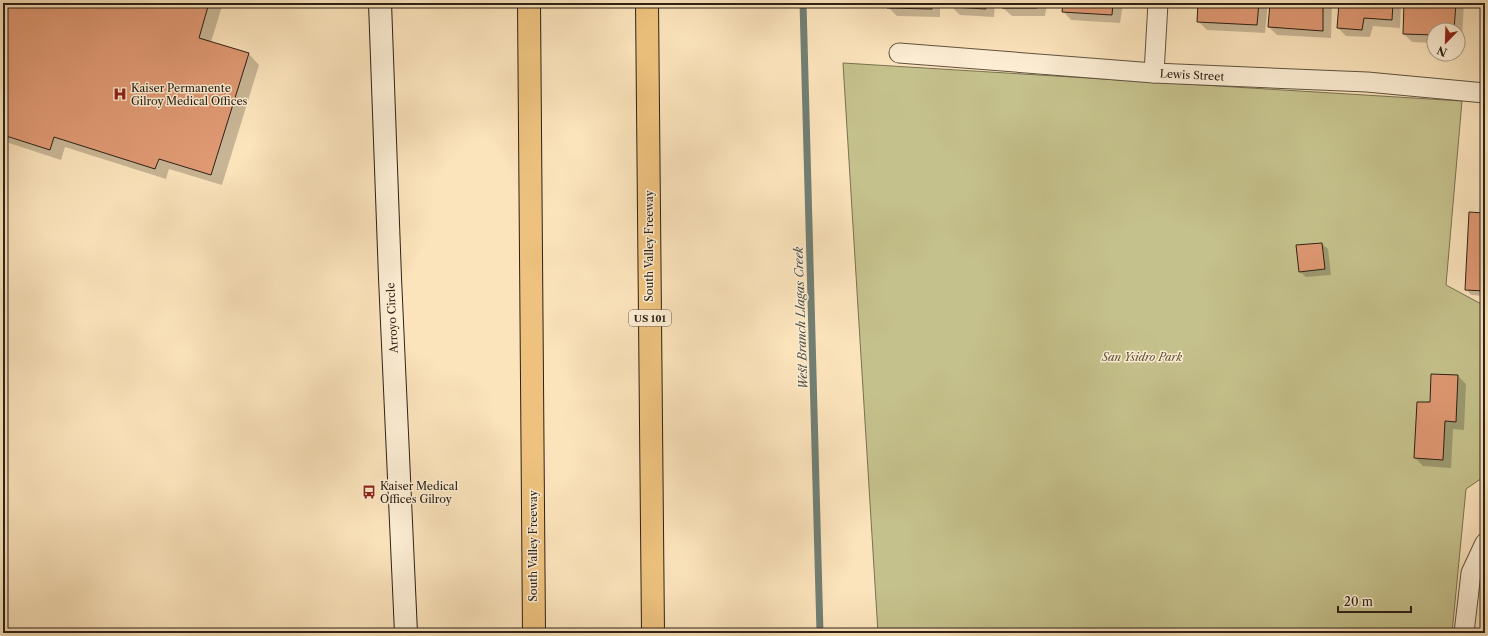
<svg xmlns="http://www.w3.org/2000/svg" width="1488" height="636" viewBox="0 0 1488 636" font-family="'Libre Caslon Text',serif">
<rect width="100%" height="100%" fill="#fbe3bb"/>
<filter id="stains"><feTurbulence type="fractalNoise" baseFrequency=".005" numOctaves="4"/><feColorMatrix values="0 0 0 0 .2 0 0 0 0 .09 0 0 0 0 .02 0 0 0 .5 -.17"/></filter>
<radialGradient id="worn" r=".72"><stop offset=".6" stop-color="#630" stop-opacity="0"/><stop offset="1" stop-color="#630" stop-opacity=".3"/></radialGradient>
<!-- green -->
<path fill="#c5c18c" stroke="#797151" d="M843,63L1462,101L1446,285L1485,306V476L1466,489L1452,633H878Z"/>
<!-- shadow -->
<g fill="#0003">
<path d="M3,3H223L211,42L249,54L259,65L222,185L169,169L166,179L65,147L61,160L3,141Z"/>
<path d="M888,3H940V17L897,16L888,7Z"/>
<path d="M952,3H995L994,17L960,15L952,7Z"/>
<path d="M1004,3H1047L1045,16H1012L1003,8Z"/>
<path d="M1064,3H1123L1120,23L1071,20L1063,11Z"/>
<path d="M1199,3H1268L1265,33L1207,30L1198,21Z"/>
<path d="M1271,3H1332L1331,38L1277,35L1269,27Z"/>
<path d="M1340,3H1401L1400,28L1373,26L1370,37L1346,36L1338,28Z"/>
<path d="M1405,3H1464L1462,38H1458V30H1434V43L1412,42L1404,34Z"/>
<path d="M1485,214V296L1471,295L1466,289Z"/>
<path d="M1322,244L1328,249L1331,275L1306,277L1300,272Z"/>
<path d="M1458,376L1466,384L1464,430L1453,429L1451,468L1423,466L1415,458L1418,403H1431Z"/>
</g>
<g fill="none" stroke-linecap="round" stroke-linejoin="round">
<!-- stream -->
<path stroke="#717f74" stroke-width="7" d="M803,3L820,633"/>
</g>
<!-- building -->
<g fill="#df9973" stroke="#2d2116">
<path d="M3,3H209L199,38L249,53L211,175L159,159L155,169L54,137L50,150L3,135Z"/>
<path d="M887,3H932V9L887,8Z"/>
<path d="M951,3H986V9L951,7Z"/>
<path d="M1003,3H1037V8H1002Z"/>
<path d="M1063,3H1113L1112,15L1062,12Z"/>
<path d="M1198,3H1259L1257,25L1197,22Z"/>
<path d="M1270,3H1323V31L1268,27Z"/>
<path d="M1339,3H1393L1392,20L1364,18L1362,30L1337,28Z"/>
<path d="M1404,3H1456L1454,30H1435L1434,35L1403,34Z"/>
<path d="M1481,3H1485V18L1481,17Z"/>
<path d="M1469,212L1485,213V291L1465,290Z"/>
<path d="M1322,243L1325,269L1299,272L1296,245Z"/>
<path d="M1431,374L1458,375L1456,422L1445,421L1443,460L1414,458L1417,402H1430Z"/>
</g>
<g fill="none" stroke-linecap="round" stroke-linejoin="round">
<!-- street casing -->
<g stroke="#60523f" stroke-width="21">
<g id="street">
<path d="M899,53L1154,73L1367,82L1485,93"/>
<path d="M1154,73L1158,3"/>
<path d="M1464,633L1471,573L1485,543"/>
</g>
</g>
<!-- secondary casing -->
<g stroke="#2d2116" stroke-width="24">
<path id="secondary" d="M380,3L390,278L406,633"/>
</g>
<!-- highway casing -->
<g stroke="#2d2116" stroke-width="24">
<g id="highway">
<path d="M529,3L534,633"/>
<path d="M647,3L653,633"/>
</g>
</g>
<!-- street -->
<use href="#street" stroke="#fcedd3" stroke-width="19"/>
<!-- secondary -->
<use href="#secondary" stroke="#fcedd3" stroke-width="22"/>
<!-- highway -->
<use href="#highway" stroke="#eec27e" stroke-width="22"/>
</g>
<!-- icons -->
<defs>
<g id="hospital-bare" transform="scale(1.08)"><path d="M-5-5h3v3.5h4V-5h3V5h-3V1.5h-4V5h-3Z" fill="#8f2418" stroke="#fcedd3" stroke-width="2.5" paint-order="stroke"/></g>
<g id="bus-bare" transform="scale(1.08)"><path d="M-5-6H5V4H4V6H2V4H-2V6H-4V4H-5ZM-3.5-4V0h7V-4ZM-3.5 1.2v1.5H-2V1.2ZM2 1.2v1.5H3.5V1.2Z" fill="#8f2418" stroke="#fcedd3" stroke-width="2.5" paint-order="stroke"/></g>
</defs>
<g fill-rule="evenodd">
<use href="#hospital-bare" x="120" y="94"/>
<use href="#bus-bare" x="369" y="492"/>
</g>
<g text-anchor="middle" stroke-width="3" stroke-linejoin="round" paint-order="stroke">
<!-- shield labels -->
<rect fill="#fcedd3" stroke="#6b5e4f" stroke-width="1" x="629" y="310" width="42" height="16" rx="3"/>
<g font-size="10" font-weight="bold" fill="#2d2116">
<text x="650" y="322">US 101</text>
</g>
<!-- street labels -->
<g font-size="11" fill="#2d2116" stroke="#fcedd3">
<text transform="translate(1192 75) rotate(3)" y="4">Lewis Street</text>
<text transform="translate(649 246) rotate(-90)" y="4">South Valley Freeway</text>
<text transform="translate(392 318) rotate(-93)" y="4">Arroyo Circle</text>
<text transform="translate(533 546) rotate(-90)" y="4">South Valley Freeway</text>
</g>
<!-- poi labels -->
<g font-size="11" fill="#2d2116" stroke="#fcedd3" text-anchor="start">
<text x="131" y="92">Kaiser Permanente<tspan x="131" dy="13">Gilroy Medical Offices</tspan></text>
<text x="380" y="490">Kaiser Medical<tspan x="380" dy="13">Offices Gilroy</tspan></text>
</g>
<!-- park labels -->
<g font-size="11" font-style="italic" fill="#5b5139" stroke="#fcedd3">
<text x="1142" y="361">San Ysidro Park</text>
</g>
<!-- water labels -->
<g font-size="12" font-style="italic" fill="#4f5045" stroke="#fcedd3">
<text transform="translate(801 318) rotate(-92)" y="4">West Branch Llagas Creek</text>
</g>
</g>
<!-- margin -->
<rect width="1488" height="636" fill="none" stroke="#fbe3bb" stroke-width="16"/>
<rect x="4" y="4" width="1480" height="628" fill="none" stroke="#2d2116" stroke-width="2"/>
<rect x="8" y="8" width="1472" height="620" fill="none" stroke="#2d2116"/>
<!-- north arrow -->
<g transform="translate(1446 42) rotate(203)"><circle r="19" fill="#fcedd3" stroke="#a99b87"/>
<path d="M0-3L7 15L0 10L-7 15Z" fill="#8f2418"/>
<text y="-6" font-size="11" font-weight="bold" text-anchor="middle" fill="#2d2116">N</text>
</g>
<!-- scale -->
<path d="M1338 606v6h73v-6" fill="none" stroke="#2d2116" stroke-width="2"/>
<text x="1344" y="606" font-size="12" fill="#2d2116" stroke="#fcedd3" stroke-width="3" paint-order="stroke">20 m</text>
<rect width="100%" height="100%" filter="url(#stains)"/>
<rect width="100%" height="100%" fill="url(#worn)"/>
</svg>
